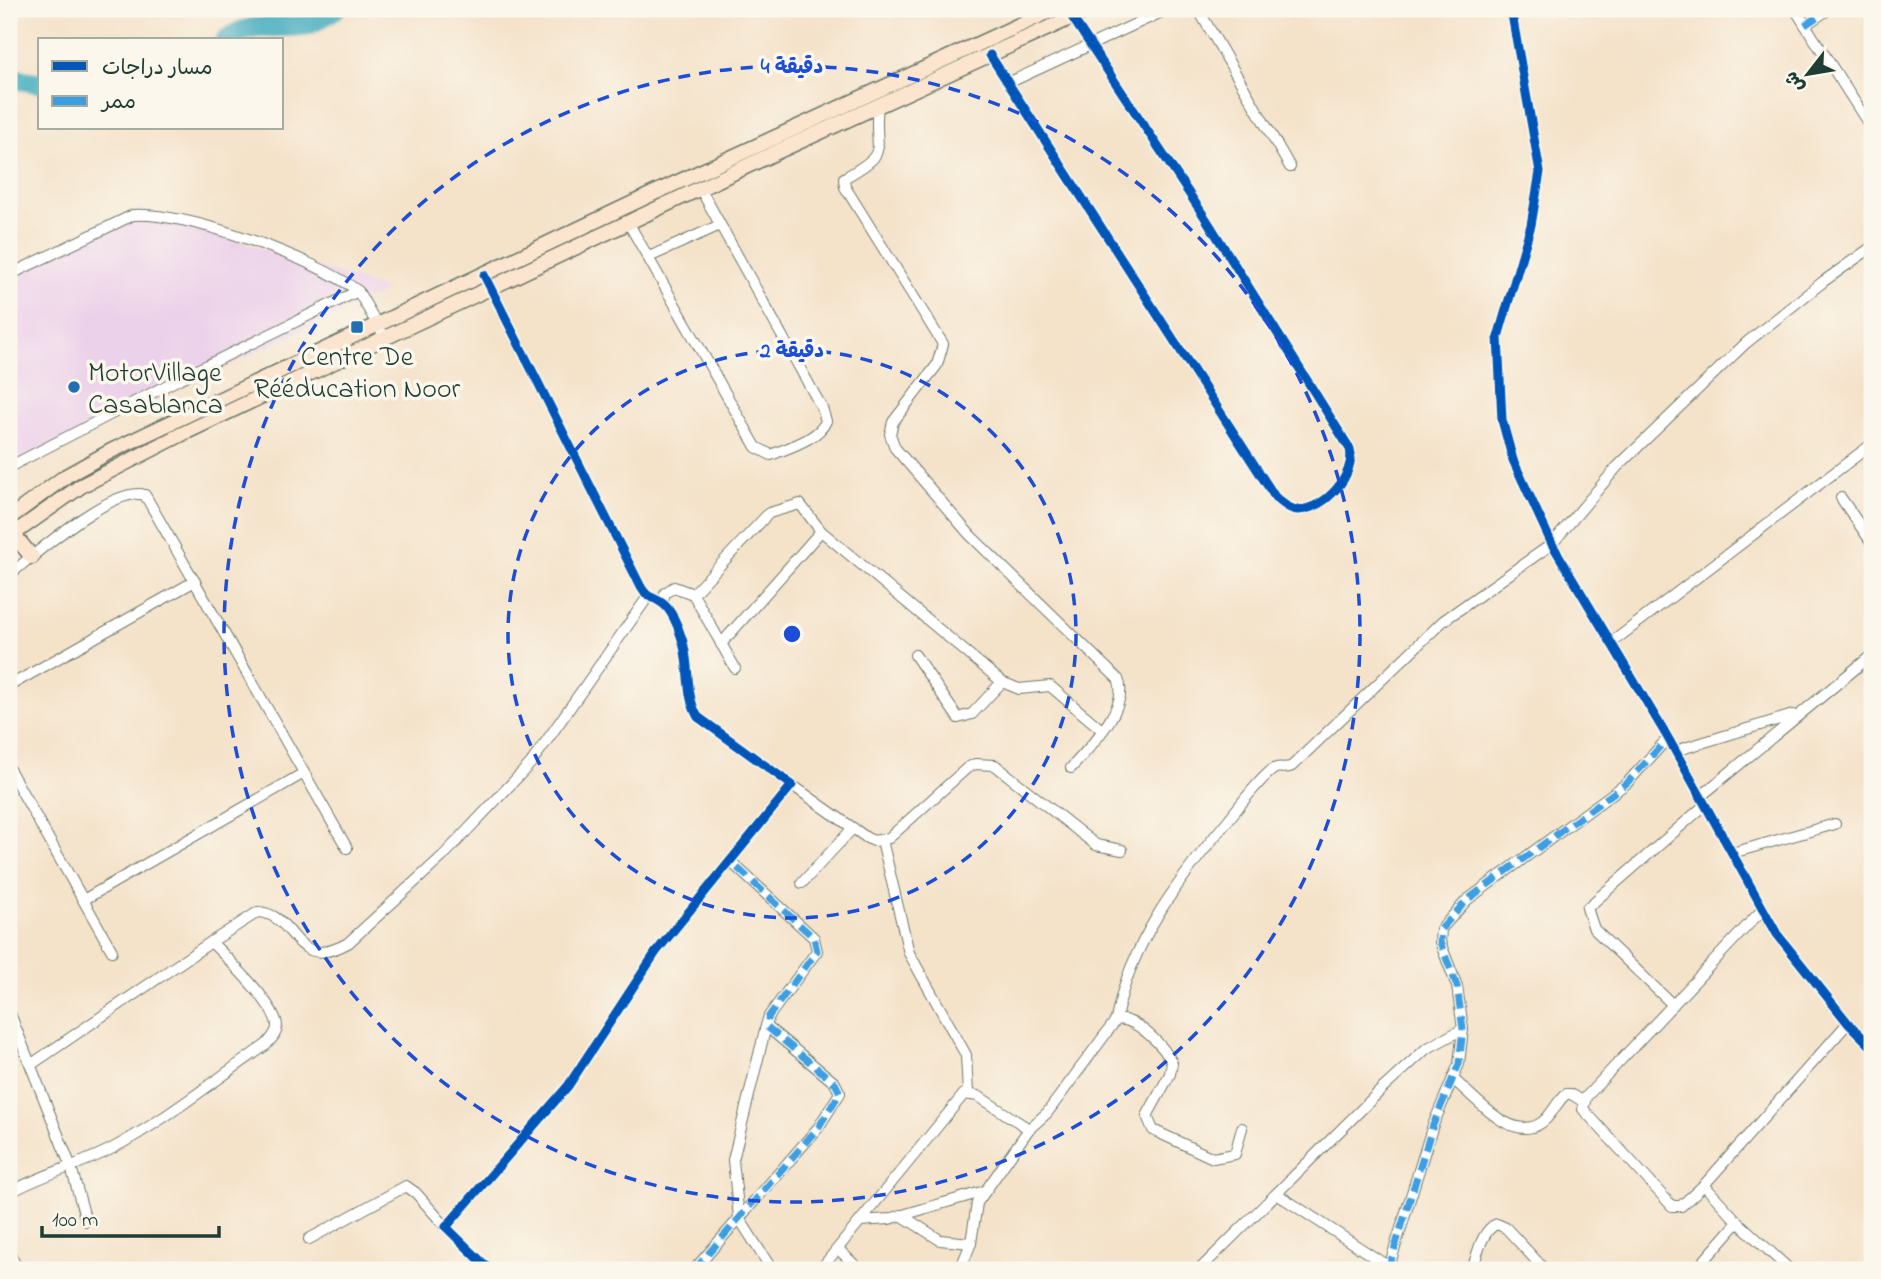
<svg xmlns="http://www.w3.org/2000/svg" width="1881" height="1279" viewBox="0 0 1881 1279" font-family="'Indie Flower','Playpen Sans Arabic',sans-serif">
<rect width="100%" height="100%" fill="#fbf7ec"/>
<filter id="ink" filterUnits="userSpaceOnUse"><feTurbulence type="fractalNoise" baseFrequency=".0143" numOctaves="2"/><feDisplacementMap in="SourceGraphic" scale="14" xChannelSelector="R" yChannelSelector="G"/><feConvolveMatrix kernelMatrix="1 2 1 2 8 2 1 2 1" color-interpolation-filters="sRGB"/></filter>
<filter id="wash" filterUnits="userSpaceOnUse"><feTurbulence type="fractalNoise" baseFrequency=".00686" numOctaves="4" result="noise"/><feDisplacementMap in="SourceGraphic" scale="28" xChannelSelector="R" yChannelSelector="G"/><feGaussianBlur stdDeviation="1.57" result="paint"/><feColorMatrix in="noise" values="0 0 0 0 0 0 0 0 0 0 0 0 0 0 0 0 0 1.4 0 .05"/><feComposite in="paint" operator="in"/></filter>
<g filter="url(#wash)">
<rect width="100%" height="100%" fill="#f4e2c9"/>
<!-- built -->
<path fill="#ecd1ea" d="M141,208L387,290L9,470V267Z"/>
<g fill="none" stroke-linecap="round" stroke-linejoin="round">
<!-- river -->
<g stroke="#3da9bd" stroke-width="21">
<path d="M226,40C252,21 275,29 306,25C315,23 326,14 335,9"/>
<path d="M9,78L40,83"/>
</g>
</g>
</g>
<g filter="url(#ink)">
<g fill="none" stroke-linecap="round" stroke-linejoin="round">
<!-- street casing -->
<g stroke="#6a7768" stroke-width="12">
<g id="street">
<path d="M1198,9L1290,167"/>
<path d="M1511,9L1540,172L1531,225L1498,337L1502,420L1513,460L1552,544L1668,738L1777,934L1848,1023L1872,1047"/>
<path d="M1795,9L1872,129"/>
<path d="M1805,25L1829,9"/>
<path d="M990,55L1275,497C1282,503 1289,510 1299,510C1325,509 1356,475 1350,449L1206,219L1072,17"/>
<path d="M1008,83L1168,9"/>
<path d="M878,105C872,153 894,150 844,178L845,187L943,344L937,365L893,422L890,434L895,448L970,535L1118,679C1131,706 1088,749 1071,768"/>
<path d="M629,224L756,447L771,455C787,448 819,439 826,421L822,408L701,190"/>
<path d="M649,257L720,225"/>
<path d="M9,275L133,215C186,211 316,259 358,291"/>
<path d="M484,275L641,587C647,598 652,596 662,603C671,609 678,626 681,636C691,661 684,695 698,717L792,785L656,952L568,1086L446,1227L490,1270"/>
<path d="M9,467L177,380L358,291L385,338"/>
<path d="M1841,498L1872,543"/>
<path d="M9,575C34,555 113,485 145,495L347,848"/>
<path d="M693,594L769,513L800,504L821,531L1002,682L1019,689L1050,686L1102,730"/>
<path d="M662,603L665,593L674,587L693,594L735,668"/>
<path d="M1611,643L1872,444"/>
<path d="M721,644L821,531"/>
<path d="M915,655L958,718L972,714L1002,682"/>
<path d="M9,686L195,581"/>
<path d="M1675,751L1793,715"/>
<path d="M9,769L112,951"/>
<path d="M792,785L867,838L874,841L889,838L967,768L975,764L995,765L1096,845L1122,850"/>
<path d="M1701,796L1872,655"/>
<path d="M882,840L909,953L966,1055L968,1093"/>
<path d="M1732,853L1835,824"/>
<path d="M802,883L853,828"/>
<path d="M85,899L304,773"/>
<path d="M1763,909L1586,1097L1583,1109L1672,1206H1681L1704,1185L1848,1023"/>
<path d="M211,942L258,912C298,914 292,974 348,943L443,856L531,763L647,598"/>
<path d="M1673,1005L1594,929L1587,908L1705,805"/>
<path d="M9,1011L71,1167L86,1221"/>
<path d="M1116,1020C1129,943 1181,877 1229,819C1242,803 1256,783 1272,770C1278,765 1285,770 1292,766L1443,621L1552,544L1617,467L1746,343L1824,281L1872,247"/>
<path d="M766,1026L733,1160L739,1218L772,1270"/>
<path d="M1454,1080C1475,1097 1511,1143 1541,1123C1552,1116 1556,1102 1566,1094H1571L1584,1102"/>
<path d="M1704,1185L1738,1222L1790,1270"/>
<path d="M9,1193C42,1174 79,1166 113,1148C167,1119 216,1079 266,1045C271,1039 277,1034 277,1026C277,1006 226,957 211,942L32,1064"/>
<path d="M1277,1194L1389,1267"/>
<path d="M901,1215L940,1240L971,1243"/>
<path d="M860,1221L889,1219L985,1191"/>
<path d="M309,1239L406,1186L416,1193L446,1227"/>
<path d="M838,1249L860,1270"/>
<path d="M9,1252L18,1270"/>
<path d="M254,1270L256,1269"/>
<path d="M694,1270L818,1128L840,1093L835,1083L766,1026L769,1016L817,951L814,938L730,861"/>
<path d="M820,1270L964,1094L978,1096L1029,1129"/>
<path d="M960,1270L971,1243L977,1203L1029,1129L1047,1113L1116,1020C1135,1016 1165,1047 1172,1063L1170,1074L1147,1116L1153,1130L1213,1158L1235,1154L1242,1128"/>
<path d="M1199,1270L1381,1090L1426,1049L1463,1029"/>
<path d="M1388,1270L1433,1125L1459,1064L1463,1029L1457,986L1440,942L1441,929L1467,900L1627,783L1668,738"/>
<path d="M1472,1270C1477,1256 1482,1229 1497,1224L1506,1228L1545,1270"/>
<path d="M1696,1270L1738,1222"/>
</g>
</g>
<!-- secondary casing -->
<g stroke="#6a7768" stroke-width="17">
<g id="secondary">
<path d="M9,518L66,476L111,451L650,195L1054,9"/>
<path d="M13,534L32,557"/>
<path d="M9,537L81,486L182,434L781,150L1090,9"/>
</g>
</g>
<!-- street -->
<use href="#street" stroke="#fff" stroke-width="10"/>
<!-- secondary -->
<use href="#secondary" stroke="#fbe5cf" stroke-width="14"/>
<!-- quiet -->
<g stroke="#3c9ee2" stroke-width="7" stroke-dasharray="14 7" stroke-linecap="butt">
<path d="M1805,25L1829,9"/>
<path d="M694,1270L818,1128L840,1093L835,1083L766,1026L769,1016L817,951L814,938L730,861"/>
<path d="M1388,1270L1433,1125L1459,1064L1463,1029L1457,986L1440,942L1441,929L1467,900L1627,783L1668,738"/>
</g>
<!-- cycleway casing -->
<g stroke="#fbf7ec" stroke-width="13">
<g id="cycleway">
<path d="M1511,9L1540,172L1531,225L1498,337L1502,420L1513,460L1552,544L1668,738L1777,934L1848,1023L1872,1047"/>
<path d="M990,55L1275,497C1282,503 1289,510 1299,510C1325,509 1356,475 1350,449L1206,219L1072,17"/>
<path d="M484,275L641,587C647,598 652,596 662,603C671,609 678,626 681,636C691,661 684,695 698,717L792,785L656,952L568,1086L446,1227L490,1270"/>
</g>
</g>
<!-- cycleway -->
<use href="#cycleway" stroke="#0057b8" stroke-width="9"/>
</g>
</g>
<!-- distance rings -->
<g fill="none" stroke="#1d4ed8" stroke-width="3.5" stroke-dasharray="12 9">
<circle cx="792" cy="634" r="284"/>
<circle cx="792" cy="634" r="568"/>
</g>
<!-- markers -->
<g fill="#1f6fb2" stroke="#fbf7ec" stroke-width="2.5">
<rect x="350" y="320" width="14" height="14" rx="3.5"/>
<circle cx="74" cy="387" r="7"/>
</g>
<g text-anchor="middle" stroke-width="7" stroke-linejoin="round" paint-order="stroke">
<!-- poi labels -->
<g font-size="28" fill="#1f3d34" stroke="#fbf7ec">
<text x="357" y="365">Centre De<tspan x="357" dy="32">Rééducation Noor</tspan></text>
<text x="88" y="381" text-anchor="start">MotorVillage<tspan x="88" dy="32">Casablanca</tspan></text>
</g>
</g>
<circle cx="792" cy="634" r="10" fill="#1d4ed8" stroke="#fbf7ec" stroke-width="3.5"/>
<g font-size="21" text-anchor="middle" font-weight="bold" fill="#1d4ed8" stroke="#fbf7ec" stroke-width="7" stroke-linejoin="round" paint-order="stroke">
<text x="792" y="73">4 دقيقة</text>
<text x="792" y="357">2 دقيقة</text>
</g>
<!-- margin -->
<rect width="1881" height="1279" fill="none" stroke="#fbf7ec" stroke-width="35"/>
<!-- legend -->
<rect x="38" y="38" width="245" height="91" fill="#fbf7ec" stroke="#a3ada2" stroke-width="2"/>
<rect x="52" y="61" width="35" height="10" fill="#0057b8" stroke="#a3ada2" stroke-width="2"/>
<text x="102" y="74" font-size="21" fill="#1f3d34">مسار دراجات</text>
<rect x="52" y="96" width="35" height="10" fill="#3c9ee2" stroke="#a3ada2" stroke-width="2"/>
<text x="102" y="108" font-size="21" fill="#1f3d34">ممر</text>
<!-- north arrow -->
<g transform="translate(1808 74) rotate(239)" stroke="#fbf7ec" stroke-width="5" paint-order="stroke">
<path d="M0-5L12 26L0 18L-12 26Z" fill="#1f3d34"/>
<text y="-10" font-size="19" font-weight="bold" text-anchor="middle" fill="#1f3d34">ش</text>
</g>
<!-- scale -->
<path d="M42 1226v10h177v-10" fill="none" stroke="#1f3d34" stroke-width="3.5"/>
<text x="52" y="1226" font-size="21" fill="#1f3d34" stroke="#fbf7ec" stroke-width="5" paint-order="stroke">100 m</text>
</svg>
